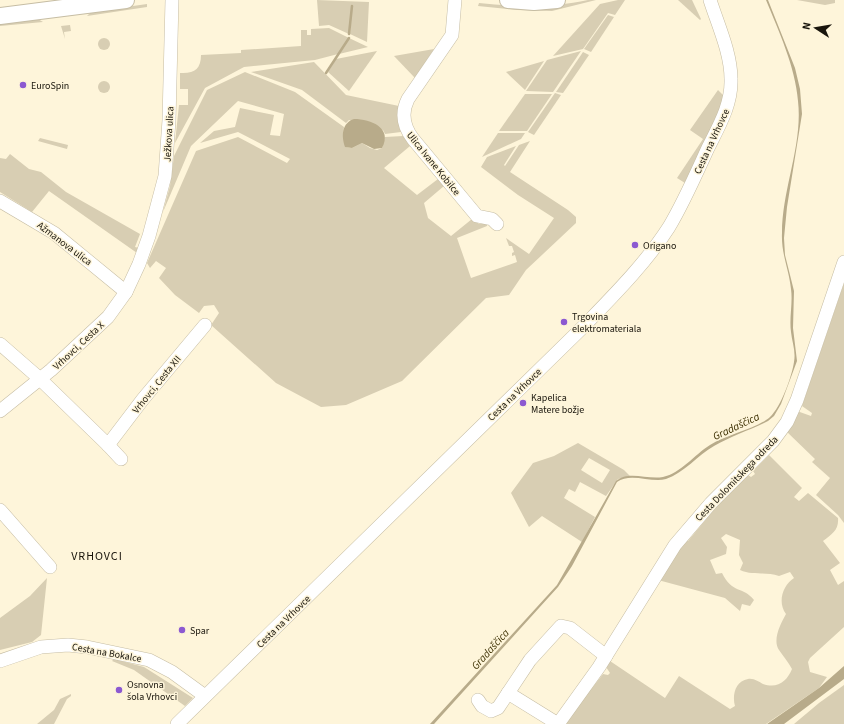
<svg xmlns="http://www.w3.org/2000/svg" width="844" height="724" viewBox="0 0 844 724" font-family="'Source Sans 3',sans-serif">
<rect width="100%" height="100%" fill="#fef5da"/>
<!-- green -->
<g fill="#d8ceb3" fill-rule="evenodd">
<path d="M317,0L369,2L367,42L350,34L352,6L349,34L329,25L319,26Z"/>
<path d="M588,0H596L552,11L517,10L478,6L479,3C517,7 551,8 588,0Z"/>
<path d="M618,0H625L615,15L608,13L583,49L553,56L600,4Z"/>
<path d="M678,0H692L701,19L700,20Z"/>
<path d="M797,0H835V3L825,5Z"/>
<path d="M147,4V7L87,16L91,12Z"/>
<path d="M608,15L614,17L591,52L584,49Z"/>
<path d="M38,19L43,22L0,26V23Z"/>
<path d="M70,25L71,31L64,32L65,39L61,26Z"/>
<path d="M329,28L349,38L338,54L315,60L244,67L205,88L175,143L179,105H188V89H180V73C194,74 201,69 201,55L241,53V50L301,46V30H307V35H311V29Z"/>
<circle cx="104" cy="44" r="6"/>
<path d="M349,38L368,47L339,54Z"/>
<path d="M434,49L415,78L394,56Z"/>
<path d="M377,51L349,91L328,72L336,59Z"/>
<path d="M581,51L553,92L526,91L547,60Z"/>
<path d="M583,52L589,55L563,93L556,92Z"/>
<path d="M544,61L525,90L506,72Z"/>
<path d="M314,62L346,95L399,106L398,120L401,132L385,134L383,130L349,120L346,123L302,90L251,72Z"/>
<path d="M245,72L295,92L344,127L343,136L346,147L352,148L362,143L370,148L377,150L382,148L385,137L403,136L410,146L384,168L417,195L438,179L444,186L424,203L428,218L451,236L472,219L479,224H487V226L457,238L471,278L517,262L515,255L512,256V253L514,252L512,246H509L506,238L529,254L554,218L518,195L481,167L487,157L516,146L504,165L505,166L519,145L530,141L510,172L568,210L576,217V223L526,270L509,295L486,298L402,381L346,405L321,407L276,383L211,325L219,313L214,305L204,306L199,313L175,295L159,278L166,268L156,261L150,268L147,263L196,151L238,137L287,163L290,159L238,132L200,143L214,131L235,127L240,108L274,115L270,135L280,136L284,114L238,101L191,146L163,212L170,186L174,156L207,90Z"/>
<circle cx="104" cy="87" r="6"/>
<path d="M718,90L724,96L720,109L685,183L677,178L703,139L690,130Z"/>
<path d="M555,93L561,95L534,135L528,132Z"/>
<path d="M525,94H552L527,131H499Z"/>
<path d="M498,133H525L521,139L482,157Z"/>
<path d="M40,138L68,145L67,149L38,141Z"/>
<path d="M10,154L29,169L41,172L66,192L140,234L135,247L139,248L137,253L49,191L32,212L0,192V158L6,159Z"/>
<path d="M844,283V523L838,515L816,495L830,478L812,462L815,459L786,431L797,411L811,416L812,413L802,406Z"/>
<path d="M578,443L624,470L630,476L618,479L606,496L580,482L575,492L569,489L564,498L595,517L582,542L542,516L529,527L511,493L533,463L554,456ZM589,458L610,470L602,483L581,470Z"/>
<path d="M769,455L802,488L794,497L799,501L808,493L838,518C839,530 832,534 823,541L840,563L830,570L838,585L844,581V627L810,658L808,662L810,672L827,677L819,688L766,724H564L603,674L608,675L610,673L606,667L610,661L665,698L679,676L730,709L735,706C732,696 735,681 748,679C754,678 759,682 763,684C778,689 787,681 792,669C788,662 784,657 779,650C772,640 781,623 786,614C777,602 783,585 794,578L790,572L779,576C766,571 753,576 740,570L743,563L739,555L740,540L726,534L721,538L727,547L726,554L710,560L716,574L722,573C732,594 743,586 754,600L750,606L742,604L740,611L725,598L658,580L685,540L688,541L718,505L748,475L751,477L755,474L753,471Z"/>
<path d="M47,578L41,635L32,642L0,650V618L30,596Z"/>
<path d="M114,659L144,667L193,698L185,706L134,670L112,661Z"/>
<path d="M844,685V724H794L819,703Z"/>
<path d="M71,694V696L67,699L54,724H37L54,710L60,699Z"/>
</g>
<!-- water -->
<g fill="#b8ab8a">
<path d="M766,0H768L795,68L800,89L802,114L787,207L784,238L785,255L794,291L793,328L797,361L781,404L774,416L768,421C750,430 731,436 714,446C698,455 684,473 666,479C651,483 630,472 617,482L572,566L558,587L434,724H430L557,585L616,481C629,470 647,480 663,477C681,473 694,455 710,445C726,435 758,428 770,417C781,407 792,376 794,362C796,351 792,342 791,332C789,318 793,303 791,289C789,269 781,254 782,233C782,189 803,145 798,101C795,66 779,32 766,0Z"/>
<path d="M354,119C371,119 393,128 382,148L374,149L362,143L352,148L345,147C341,135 342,123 354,119Z"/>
<path d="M844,666V679L784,724H767L819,688Z"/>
</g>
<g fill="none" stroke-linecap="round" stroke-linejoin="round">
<!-- stream -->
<g stroke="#b8ab8a" stroke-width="2.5">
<path d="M349,34L352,6"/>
<path d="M326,73L349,38"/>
</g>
<!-- minor casing -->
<g stroke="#c6bda4" stroke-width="14">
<g id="minor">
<path d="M455,0L452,35L408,99C401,113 403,126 413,139L477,216L492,219L497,224"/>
<path d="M0,201L54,233L126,292"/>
<path d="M0,344L39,378L108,445L143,399L205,325"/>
<path d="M0,411L51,370L108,317L126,292L139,264L149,236L165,176L169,120L172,0"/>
<path d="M108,445L121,459"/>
<path d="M0,510L50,567"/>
<path d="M0,661L41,647L68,645L87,647L149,660L172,672L205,696"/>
<path d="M508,693L558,724"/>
<path d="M478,700L482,706L491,711L498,708L530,660L561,626L570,628L606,656"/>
<path d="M177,724L584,326C614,295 646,263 669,227C684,202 696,174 708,148C719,126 732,104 731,79C731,53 718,25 710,0"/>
<path d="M558,724L599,667L675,545L711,503L773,441L787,422L797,400L844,262"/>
</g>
</g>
<!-- major casing -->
<g stroke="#c6bda4" stroke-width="18">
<g id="major">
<path d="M508,0L534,2L557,0"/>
<path d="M0,16L126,0"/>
</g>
</g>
<!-- minor -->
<use href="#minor" stroke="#fff" stroke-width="13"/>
<!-- major -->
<use href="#major" stroke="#fff" stroke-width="16"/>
</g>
<!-- markers -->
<g fill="#8c59d1" stroke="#fef5da" stroke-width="1.5">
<circle cx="23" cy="85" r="4"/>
<circle cx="635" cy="245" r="4"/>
<circle cx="564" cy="322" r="4"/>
<circle cx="523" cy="403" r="4"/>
<circle cx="182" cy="630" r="4"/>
<circle cx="119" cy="690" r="4"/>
</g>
<g text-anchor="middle" stroke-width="3" stroke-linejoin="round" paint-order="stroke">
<!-- poi labels -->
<g font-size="10" fill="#19150c" stroke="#fef5da" text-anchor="start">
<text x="31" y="89">EuroSpin</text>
<text x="643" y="249">Origano</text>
<text x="572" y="320">Trgovina<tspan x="572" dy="12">elektromateriala</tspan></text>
<text x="531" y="401">Kapelica<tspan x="531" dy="12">Matere božje</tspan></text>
<text x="190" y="634">Spar</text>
<text x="127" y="688">Osnovna<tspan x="127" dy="12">šola Vrhovci</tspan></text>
</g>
<!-- street labels -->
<g font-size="10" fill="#19150c" stroke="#fef5da">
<text transform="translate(168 134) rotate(-87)" y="4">Ježkova ulica</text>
<text transform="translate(711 141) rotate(-65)" y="4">Cesta na Vrhovce</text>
<text transform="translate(434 163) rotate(51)" y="4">Ulica Ivane Kobilce</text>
<text transform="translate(65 243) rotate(37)" y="4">Ažmanova ulica</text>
<text transform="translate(78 345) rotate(-43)" y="4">Vrhovci, Cesta X</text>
<text transform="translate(156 384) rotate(-51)" y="4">Vrhovci, Cesta XII</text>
<text transform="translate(514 394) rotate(-44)" y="4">Cesta na Vrhovce</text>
<text transform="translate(736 478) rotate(-46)" y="4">Cesta Dolomitskega odreda</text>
<text transform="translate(283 621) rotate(-44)" y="4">Cesta na Vrhovce</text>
<text transform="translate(107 652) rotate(10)" y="4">Cesta na Bokalce</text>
</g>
<!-- water labels -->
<g font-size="11" font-style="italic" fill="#3c2f01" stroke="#fef5da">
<text transform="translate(736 426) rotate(-25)" y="4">Gradaščica</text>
<text transform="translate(490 649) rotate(-48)" y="4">Gradaščica</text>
</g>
<!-- quarter labels -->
<g font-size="12" letter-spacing="1" fill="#19150c" stroke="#fef5da">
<text x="97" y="560">VRHOVCI</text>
</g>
</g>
<!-- north arrow -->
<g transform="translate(816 28) rotate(282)" stroke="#fef5da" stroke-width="3" paint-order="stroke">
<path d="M0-3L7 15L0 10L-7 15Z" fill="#19150c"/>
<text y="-6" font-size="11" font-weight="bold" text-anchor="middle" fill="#19150c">N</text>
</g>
</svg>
